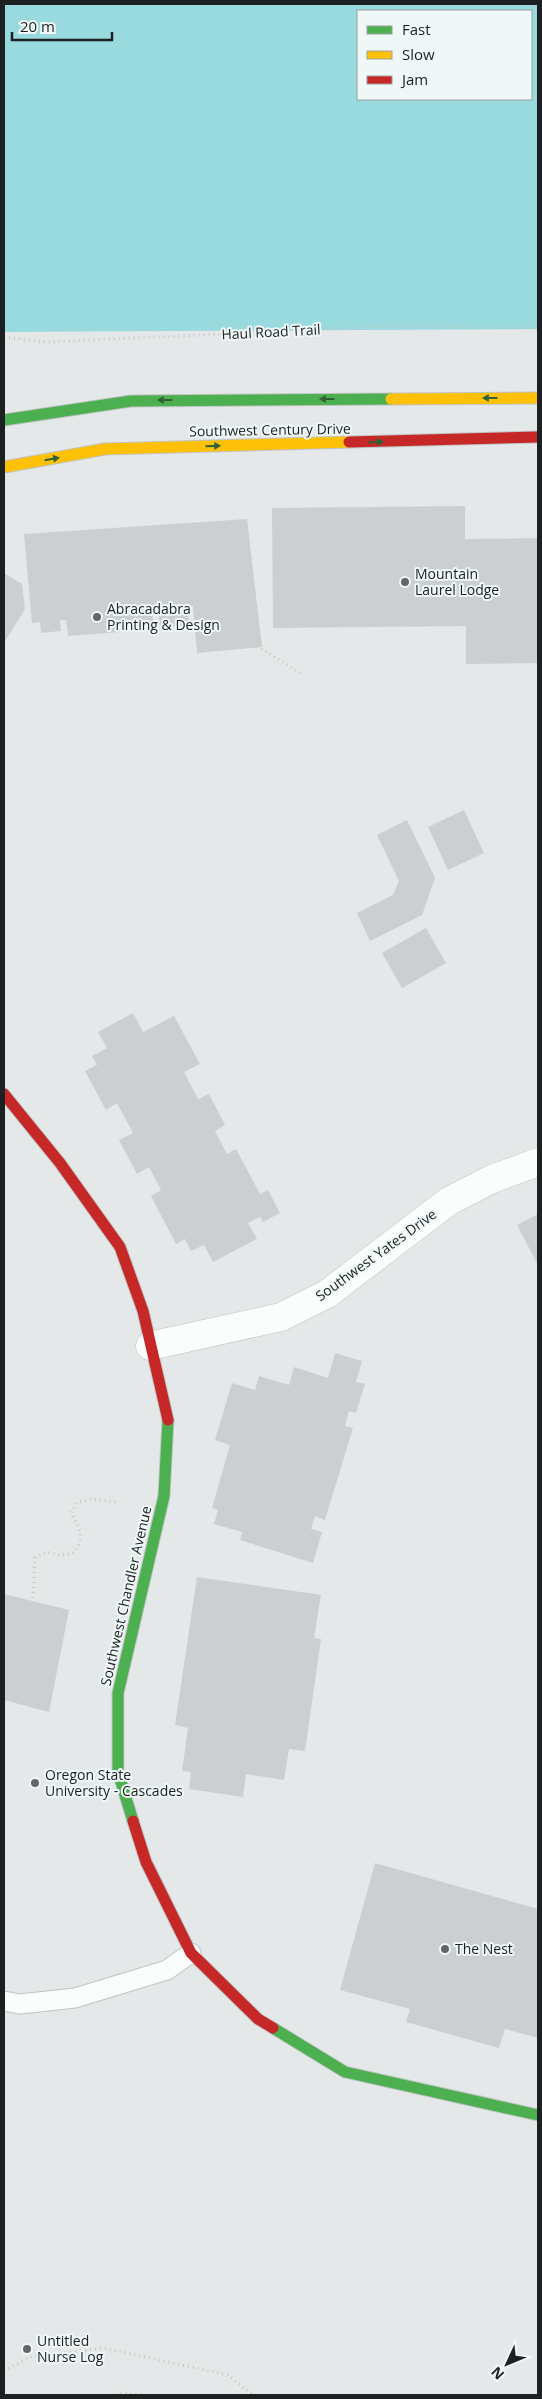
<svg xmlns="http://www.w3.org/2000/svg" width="542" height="2399" viewBox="0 0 542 2399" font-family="'Open Sans',sans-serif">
<rect width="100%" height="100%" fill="#e4e8e8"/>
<!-- green -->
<path fill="#98dade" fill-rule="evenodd" d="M4,4H538V329L4,332ZM358,11H531V99H358Z"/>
<!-- building -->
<g fill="#cbcfcf">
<path d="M465,506V539L538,538V663L466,664V626L273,628L272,508Z"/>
<path d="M247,519L262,647L197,653L193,606L187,607L189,625L160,628L158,609H152L153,621L120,624V632L68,636L66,620H60L61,631L41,633L40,622L32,623L24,534Z"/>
<path d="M4,573L22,584L25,609L4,643Z"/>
<path d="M464,810L484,853L448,870L428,827Z"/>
<path d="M407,820L435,878L422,915L370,941L357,913L393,895L399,881L377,835Z"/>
<path d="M426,928L446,963L402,988L382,953Z"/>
<path d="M133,1013L143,1032L174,1016L200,1064L184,1072L198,1099L209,1094L225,1125L215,1131L227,1154L236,1149L260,1194L268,1190L280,1213L263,1222L260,1217L248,1223L257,1239L213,1262L204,1245L191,1251L185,1239L176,1244L151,1196L161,1190L149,1167L137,1174L119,1140L133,1133L117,1103L106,1110L85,1071L97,1065L92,1056L107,1048L98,1032Z"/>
<path d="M538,1214V1265L517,1225Z"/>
<path d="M335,1353L362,1361L356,1382L365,1384L356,1413L349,1411L345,1426L353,1428L325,1520L315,1516L311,1529L322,1532L313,1563L240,1540L242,1532L214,1524L218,1510L212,1508L230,1445L215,1440L232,1383L255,1390L259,1376L289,1385L294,1367L328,1378Z"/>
<path d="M197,1577L321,1595L314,1638L321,1639L305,1751L289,1749L284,1780L246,1774L243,1797L189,1789L191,1772L182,1771L188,1728L175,1725Z"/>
<path d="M4,1594L69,1610L49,1712L4,1700Z"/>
<path d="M375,1863L538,1909V2038L505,2029L499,2048L406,2022L410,2009L340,1990Z"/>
</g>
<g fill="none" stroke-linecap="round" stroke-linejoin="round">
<!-- lane casing -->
<g stroke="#c0c4c4" stroke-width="21">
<path id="lane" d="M4,2001L20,2004L75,1998L167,1970L191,1953"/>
</g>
<!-- street casing -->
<g stroke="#c0c4c4" stroke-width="29">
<path id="street" d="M150,1346L281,1317L327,1294L449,1201L492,1179L538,1162"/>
</g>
<!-- fast casing -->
<g stroke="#c0c4c4" stroke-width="13">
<g id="fast">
<path d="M4,420L131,401L391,399"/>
<path d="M133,1821L118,1772V1693L164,1496L168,1420"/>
<path d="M273,2028L345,2072L538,2115"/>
</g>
</g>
<!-- slow casing -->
<g stroke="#c0c4c4" stroke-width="13">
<g id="slow">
<path d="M391,399L538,398"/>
<path d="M4,467L105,449L349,442"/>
</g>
</g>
<!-- jam casing -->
<g stroke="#c0c4c4" stroke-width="13">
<g id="jam">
<path d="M349,442L538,437"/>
<path d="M4,1094L60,1163L120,1247L143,1311L168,1420"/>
<path d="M133,1821L146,1862L191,1953L258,2019L273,2028"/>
</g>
</g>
<!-- path -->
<g stroke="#c7c8c8" stroke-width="3" stroke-dasharray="1 4" stroke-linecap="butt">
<path d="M4,337L46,342L397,326L538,328"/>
<path d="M257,646L300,673"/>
<path d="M33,1598L35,1558L46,1552L59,1555L72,1554C86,1540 80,1528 71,1513L77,1502L92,1499L117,1502"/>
<path d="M4,2371L30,2357L104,2348L228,2375L253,2395"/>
<path d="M116,2395L121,2393L145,2395"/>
</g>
<!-- lane -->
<use href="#lane" stroke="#fbfcfc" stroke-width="19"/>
<!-- street -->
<use href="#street" stroke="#fbfcfc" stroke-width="28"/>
<!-- fast -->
<use href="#fast" stroke="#4caf50" stroke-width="11"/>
<!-- slow -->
<use href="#slow" stroke="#ffc107" stroke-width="11"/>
<!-- jam -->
<use href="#jam" stroke="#c62828" stroke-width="11"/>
</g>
<!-- one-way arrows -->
<defs><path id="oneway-solid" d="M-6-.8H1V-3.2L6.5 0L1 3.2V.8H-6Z" transform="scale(1.25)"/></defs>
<g fill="#326036">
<use href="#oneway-solid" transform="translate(490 398) rotate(180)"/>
<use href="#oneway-solid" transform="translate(327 399) rotate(180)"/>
<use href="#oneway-solid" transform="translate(165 400) rotate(180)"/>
<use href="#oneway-solid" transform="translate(376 442) rotate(-1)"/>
<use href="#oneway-solid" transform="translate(213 446) rotate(-1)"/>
<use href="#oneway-solid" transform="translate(52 459) rotate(-10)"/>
</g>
<!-- markers -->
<g fill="#636666" stroke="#eff7f7" stroke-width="2">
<circle cx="405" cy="582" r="5"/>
<circle cx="97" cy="617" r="5"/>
<circle cx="35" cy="1783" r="5"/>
<circle cx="445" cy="1949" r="5"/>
<circle cx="27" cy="2349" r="5"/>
</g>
<g text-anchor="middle" stroke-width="4" stroke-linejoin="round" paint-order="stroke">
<!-- street labels -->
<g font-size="14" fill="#1d2020" stroke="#eff7f7">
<text transform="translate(271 332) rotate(-3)" y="5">Haul Road Trail</text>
<text transform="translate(270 430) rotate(-1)" y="5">Southwest Century Drive</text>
<text transform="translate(376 1255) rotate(-36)" y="5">Southwest Yates Drive</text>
<text transform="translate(126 1596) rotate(-77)" y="5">Southwest Chandler Avenue</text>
</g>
<!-- poi labels -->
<g font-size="14" fill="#1d2020" stroke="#eff7f7" text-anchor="start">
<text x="415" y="579">Mountain<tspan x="415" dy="16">Laurel Lodge</tspan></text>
<text x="107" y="614">Abracadabra<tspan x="107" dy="16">Printing &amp; Design</tspan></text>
<text x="45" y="1780">Oregon State<tspan x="45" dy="16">University - Cascades</tspan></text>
<text x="455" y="1954">The Nest</text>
<text x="37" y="2346">Untitled<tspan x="37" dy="16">Nurse Log</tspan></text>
</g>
</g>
<!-- border -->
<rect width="542" height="2399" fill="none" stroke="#1d2020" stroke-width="10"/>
<!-- legend -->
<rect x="357" y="10" width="175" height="90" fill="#eff7f7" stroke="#9ba1a1"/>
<rect x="367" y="26" width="25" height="8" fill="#4caf50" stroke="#9ba1a1"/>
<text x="402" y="35" font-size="15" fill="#1d2020">Fast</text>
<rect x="367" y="51" width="25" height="8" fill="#ffc107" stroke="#9ba1a1"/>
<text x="402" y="60" font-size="15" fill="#1d2020">Slow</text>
<rect x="367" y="76" width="25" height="8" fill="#c62828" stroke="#9ba1a1"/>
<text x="402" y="85" font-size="15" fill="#1d2020">Jam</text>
<!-- north arrow -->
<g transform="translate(507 2364) rotate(226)" stroke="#eff7f7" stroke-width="4" paint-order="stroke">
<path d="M0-4L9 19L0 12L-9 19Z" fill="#1d2020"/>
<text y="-8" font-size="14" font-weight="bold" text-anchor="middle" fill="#1d2020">N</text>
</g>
<!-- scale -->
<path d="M12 32v8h100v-8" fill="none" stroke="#1d2020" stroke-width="2.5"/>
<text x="20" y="32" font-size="15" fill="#1d2020" stroke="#eff7f7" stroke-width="4" paint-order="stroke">20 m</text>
</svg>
